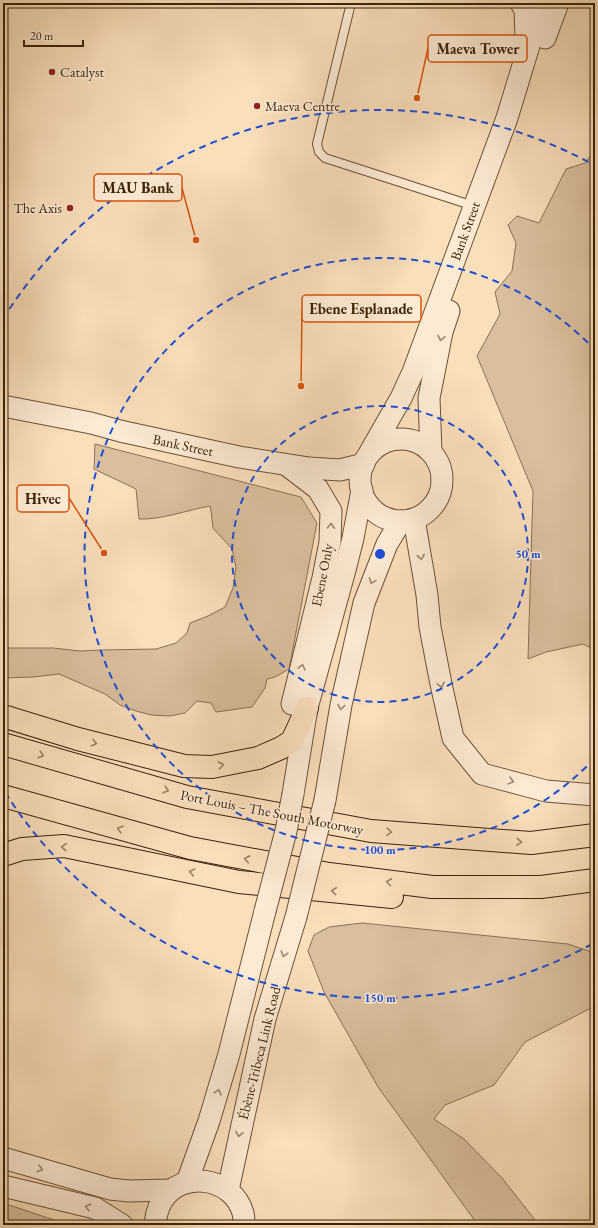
<svg xmlns="http://www.w3.org/2000/svg" width="598" height="1228" viewBox="0 0 598 1228" font-family="'EB Garamond',serif">
<rect width="100%" height="100%" fill="#fadfbb"/>
<filter id="stains"><feTurbulence type="fractalNoise" baseFrequency=".005" numOctaves="4"/><feColorMatrix values="0 0 0 0 .2 0 0 0 0 .09 0 0 0 0 .02 0 0 0 .5 -.17"/></filter>
<radialGradient id="worn" r=".72"><stop offset=".6" stop-color="#630" stop-opacity="0"/><stop offset="1" stop-color="#630" stop-opacity=".3"/></radialGradient>
<!-- green -->
<g fill="#dabf9d" stroke="#8a7154">
<path d="M595,150V650L583,644L546,652L528,659L533,491L477,356L500,314L495,292L512,271L516,243L508,225L517,216L539,223L566,169L585,163Z"/>
<path d="M95,444L301,497L317,523L289,669L275,677L267,679L265,688L252,707L216,712L211,703L197,701L185,713L170,716L151,715L136,711L120,705L105,694L59,674L33,677L3,678V648H53L80,651L103,650L156,649L176,643L187,633L190,623L208,616L225,607L233,588L236,567L232,549L213,528L211,511L210,506C188,510 160,520 139,519L136,489L94,469Z"/>
<path d="M362,923L568,944L595,953V1006L525,1042L494,1085L445,1105L434,1119L464,1139L502,1178L539,1225H478L378,1087L324,992L308,951L314,935L329,927Z"/>
<path d="M3,1203L69,1225H3Z"/>
</g>
<g fill="none" stroke-linecap="round" stroke-linejoin="round">
<!-- service casing -->
<g stroke="#6b5236" stroke-width="10">
<path id="service" d="M351,3L317,144L319,152L325,158L474,206"/>
</g>
<!-- tertiary casing -->
<g stroke="#6b5236" stroke-width="23">
<g id="tertiary">
<path d="M521,3L525,10L526,37"/>
<path d="M545,38L558,3"/>
<path d="M3,406L91,423L120,431L239,457L309,468L340,470L364,464"/>
<circle cx="401" cy="480" r="41"/>
<path d="M370,452L401,398L413,372L507,118L542,3"/>
<path d="M431,452L429,398L442,332L449,311"/>
<path d="M288,466L318,489L331,511L330,542L323,578L292,704"/>
<path d="M414,519L427,595L430,627L441,684L453,738L482,774L546,791L595,795"/>
<path d="M293,794L307,708L345,570L353,538L362,490"/>
<path d="M325,800L341,705L364,603L387,544L401,521"/>
<path d="M3,1158L110,1189L129,1191L171,1190"/>
<path d="M187,1182L209,1121L229,1054L265,911"/>
<path d="M3,1186L95,1208L122,1225"/>
<path d="M228,1190L265,1019L296,917"/>
<path d="M155,1225C156,1216 157,1209 162,1201C181,1169 233,1177 243,1213C244,1217 244,1221 244,1225"/>
</g>
</g>
<!-- trunk casing -->
<g stroke="#3b230a" stroke-width="24">
<g id="trunk">
<path d="M3,716L78,739L184,766L212,767L258,758L281,748L292,741L299,726L307,708"/>
<path d="M3,744L187,797L371,831L531,843L595,835"/>
<path d="M3,796L190,848L329,874L432,887H541L595,880"/>
<path d="M3,855L22,849L64,846L239,882L392,897"/>
</g>
</g>
<!-- service -->
<use href="#service" stroke="#fcead3" stroke-width="8"/>
<!-- tertiary -->
<use href="#tertiary" stroke="#fcead3" stroke-width="21"/>
<!-- trunk -->
<use href="#trunk" stroke="#fadfbb" stroke-width="22"/>
<!-- tertiary-bridge casing -->
<g stroke="#6b5236" stroke-width="23" stroke-linecap="butt">
<g id="tertiary-bridge">
<path d="M265,911L286,831L293,794"/>
<path d="M296,917L325,800"/>
</g>
</g>
<!-- tertiary-bridge -->
<use href="#tertiary-bridge" stroke="#fcead3" stroke-width="21"/>
</g>
<!-- one-way arrows -->
<defs><path id="oneway-chevron" d="M-2-3.5L2.5 0L-2 3.5" fill="none" stroke-width="1.6" stroke-linecap="round" stroke-linejoin="round"/></defs>
<g stroke="#9c866e">
<use href="#oneway-chevron" transform="translate(441 338) rotate(102)"/>
<use href="#oneway-chevron" transform="translate(331 526) rotate(-87)"/>
<use href="#oneway-chevron" transform="translate(421 557) rotate(81)"/>
<use href="#oneway-chevron" transform="translate(372 581) rotate(111)"/>
<use href="#oneway-chevron" transform="translate(302 667) rotate(-76)"/>
<use href="#oneway-chevron" transform="translate(441 685) rotate(78)"/>
<use href="#oneway-chevron" transform="translate(341 707) rotate(101)"/>
<use href="#oneway-chevron" transform="translate(511 781) rotate(15)"/>
<use href="#oneway-chevron" transform="translate(284 954) rotate(107)"/>
<use href="#oneway-chevron" transform="translate(218 1092) rotate(-74)"/>
<use href="#oneway-chevron" transform="translate(239 1134) rotate(102)"/>
<use href="#oneway-chevron" transform="translate(40 1169) rotate(16)"/>
<use href="#oneway-chevron" transform="translate(88 1207) rotate(-166)"/>
</g>
<g stroke="#9a8162">
<use href="#oneway-chevron" transform="translate(94 743) rotate(14)"/>
<use href="#oneway-chevron" transform="translate(41 755) rotate(16)"/>
<use href="#oneway-chevron" transform="translate(221 765) rotate(-11)"/>
<use href="#oneway-chevron" transform="translate(166 790) rotate(16)"/>
<use href="#oneway-chevron" transform="translate(120 829) rotate(-164)"/>
<use href="#oneway-chevron" transform="translate(389 832) rotate(4)"/>
<use href="#oneway-chevron" transform="translate(519 842) rotate(4)"/>
<use href="#oneway-chevron" transform="translate(64 847) rotate(-176)"/>
<use href="#oneway-chevron" transform="translate(247 859) rotate(-169)"/>
<use href="#oneway-chevron" transform="translate(192 872) rotate(-168)"/>
<use href="#oneway-chevron" transform="translate(389 882) rotate(-173)"/>
<use href="#oneway-chevron" transform="translate(334 891) rotate(-174)"/>
</g>
<!-- distance rings -->
<g fill="none" stroke="#1d4ed8" stroke-width="2" stroke-dasharray="7 5">
<circle cx="380" cy="554" r="148"/>
<path d="M595 758A296 296 0 1 1 595 350"/>
<path d="M592 944A444 444 0 0 1 3 789M3 319A444 444 0 0 1 592 164"/>
</g>
<!-- markers -->
<g fill="#8f2418" stroke="#fcead3" stroke-width="1.5">
<circle cx="52" cy="72" r="4"/>
<circle cx="257" cy="106" r="4"/>
<circle cx="70" cy="208" r="4"/>
</g>
<g text-anchor="middle" stroke-width="3" stroke-linejoin="round" paint-order="stroke">
<!-- poi labels -->
<g font-size="14" fill="#3b230a" stroke="#fcead3" text-anchor="start">
<text x="60" y="77">Catalyst</text>
<text x="265" y="111">Maeva Centre</text>
<text x="62" y="213" text-anchor="end">The Axis</text>
</g>
<!-- street labels -->
<g font-size="14" fill="#3b230a" stroke="#fcead3">
<text transform="translate(465 231) rotate(-70)" y="5">Bank Street</text>
<text transform="translate(183 445) rotate(12)" y="5">Bank Street</text>
<text transform="translate(322 575) rotate(-79)" y="5">Ebene Only</text>
<text transform="translate(272 812) rotate(11)" y="5">Port Louis – The South Motorway</text>
<text transform="translate(259 1053) rotate(-76)" y="5">Ébène-Tribeca Link Road</text>
</g>
</g>
<circle cx="380" cy="554" r="6" fill="#1d4ed8" stroke="#fcead3" stroke-width="2"/>
<g font-size="12" text-anchor="middle" font-weight="bold" fill="#1d4ed8" stroke="#fcead3" stroke-width="3" stroke-linejoin="round" paint-order="stroke">
<text x="528" y="558">50 m</text>
<text x="380" y="854">100 m</text>
<text x="380" y="1002">150 m</text>
</g>
<!-- callouts -->
<path fill="none" stroke="#d7540c" stroke-width="1.5" d="M417 98L428 48M196 240L182 188M301 386L302 309M104 553L69 498"/>
<g fill="#d7540c" stroke="#fcead3" stroke-width="1.5">
<circle cx="417" cy="98" r="4"/>
<circle cx="196" cy="240" r="4"/>
<circle cx="301" cy="386" r="4"/>
<circle cx="104" cy="553" r="4"/>
</g>
<g fill="#fcead3" stroke="#d7540c" stroke-width="1.5">
<rect x="428" y="35" width="99" height="27" rx="4"/>
<rect x="94" y="174" width="88" height="27" rx="4"/>
<rect x="302" y="295" width="119" height="27" rx="4"/>
<rect x="17" y="485" width="52" height="27" rx="4"/>
</g>
<g font-size="15" text-anchor="middle" font-weight="bold" fill="#3b230a">
<text x="478" y="54">Maeva Tower</text>
<text x="138" y="193">MAU Bank</text>
<text x="361" y="314">Ebene Esplanade</text>
<text x="43" y="504">Hivec</text>
</g>
<!-- margin -->
<rect width="598" height="1228" fill="none" stroke="#fadfbb" stroke-width="16"/>
<rect x="4" y="4" width="590" height="1220" fill="none" stroke="#3b230a" stroke-width="2"/>
<rect x="8" y="8" width="582" height="1212" fill="none" stroke="#3b230a"/>
<!-- scale -->
<path d="M24 40v6h59v-6" fill="none" stroke="#3b230a" stroke-width="2"/>
<text x="30" y="40" font-size="12" fill="#3b230a" stroke="#fcead3" stroke-width="3" paint-order="stroke">20 m</text>
<rect width="100%" height="100%" filter="url(#stains)"/>
<rect width="100%" height="100%" fill="url(#worn)"/>
</svg>
